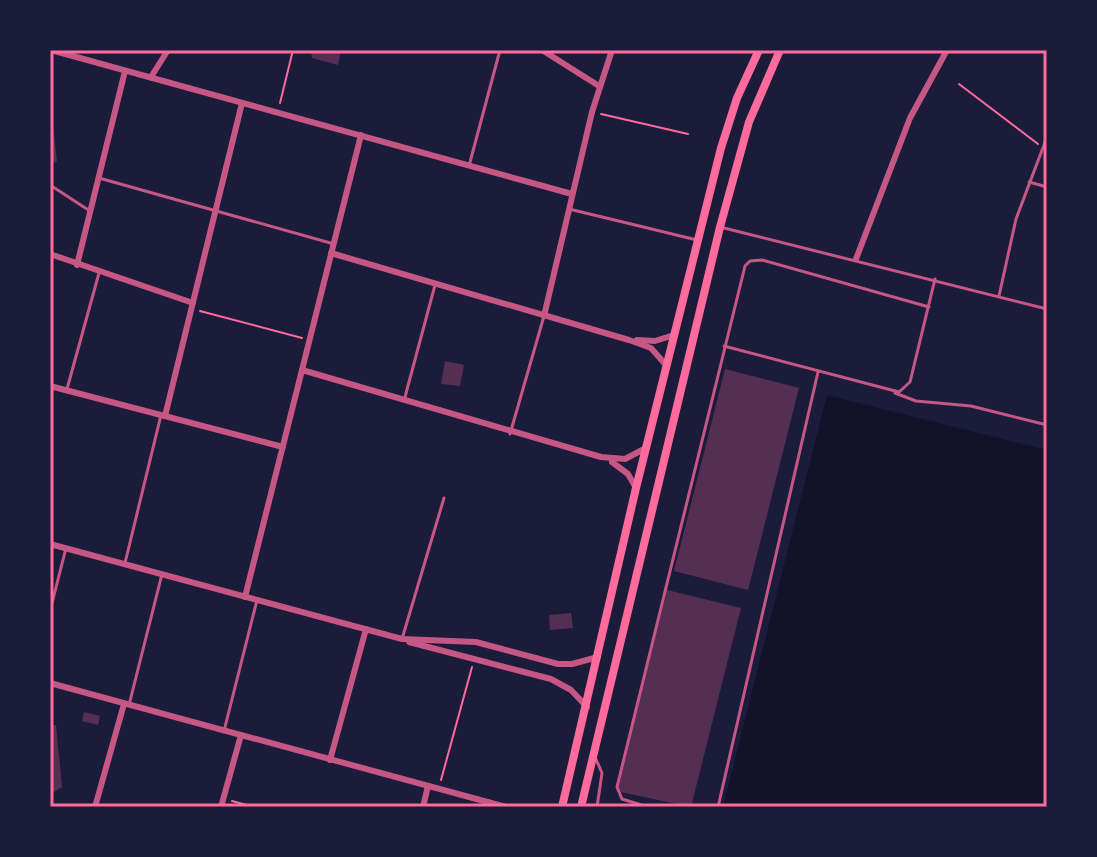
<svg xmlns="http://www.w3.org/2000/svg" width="1097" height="857" viewBox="0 0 1097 857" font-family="Overpass,sans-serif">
<rect width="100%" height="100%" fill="#1b1b3a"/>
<!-- water -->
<path fill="#12122b" d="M827,395L1047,450V807H723Z"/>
<!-- building -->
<g fill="#542f53">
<path d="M311,50H341L338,65L312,58Z"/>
<path d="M50,125H53L57,161L50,165Z"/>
<path d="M445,361L464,365L460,386L441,384Z"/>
<path d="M725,369L799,388L748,590L674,571Z"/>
<path d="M667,590L741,608L691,807L616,791Z"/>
<path d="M571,613L573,628L550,630L549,615Z"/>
<path d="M84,712L100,716L98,725L82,721Z"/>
<path d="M50,725H56L62,787L54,792L50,791Z"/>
</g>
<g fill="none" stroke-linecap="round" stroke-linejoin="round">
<!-- path -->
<g stroke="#ff6b9d" stroke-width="2">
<path d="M959,84L1038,144"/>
<path d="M280,103L293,50"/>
<path d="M601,114L688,134"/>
<path d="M200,311L302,338"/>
<path d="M441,780L472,667"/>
<path d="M232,801L254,807"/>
</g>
<!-- service -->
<g stroke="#c65784" stroke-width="3">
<path d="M469,166L500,50"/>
<path d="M99,178L334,244"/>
<path d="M1029,182L1047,187"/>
<path d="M50,185L90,211"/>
<path d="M569,209L697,240"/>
<path d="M720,227L1047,309"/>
<path d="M999,296L1016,219L1047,137"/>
<path d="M724,346L899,392L910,382L935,279"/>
<path d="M67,389L99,273"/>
<path d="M895,393L916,401L971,406L1047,425"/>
<path d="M405,397L435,285"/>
<path d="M510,434L544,316"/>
<path d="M125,563L161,415"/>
<path d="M50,611L66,548"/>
<path d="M402,639L444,498"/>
<path d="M129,705L162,574"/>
<path d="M224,731L257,600"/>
<path d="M595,757L602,773L597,807"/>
<path d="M648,807L622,799L617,787L745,266L750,261L762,260L929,307"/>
<path d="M718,807L818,372"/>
</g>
<!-- minor -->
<g stroke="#c65784" stroke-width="6">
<path d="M51,50L572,194"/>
<path d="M542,50L599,86"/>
<path d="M151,77L168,50"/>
<path d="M331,253L629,340L651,348L666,365"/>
<path d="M50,254L193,303"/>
<path d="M856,259L910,118L947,50"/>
<path d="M77,265L125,71"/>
<path d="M544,316L592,112L612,50"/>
<path d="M637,340L655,341L674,335"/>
<path d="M302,370L601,457L625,459L646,448"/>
<path d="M50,386L283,447"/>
<path d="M165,416L242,103"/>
<path d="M612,462L628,474L636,488"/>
<path d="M50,544L402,639L476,642L558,664H572L598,657"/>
<path d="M245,597L361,135"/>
<path d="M409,642L551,679L571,690L587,707"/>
<path d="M50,683L506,807"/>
<path d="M330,760L366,629"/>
<path d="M95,807L124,704"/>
<path d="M221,807L241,735"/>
<path d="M423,807L428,786"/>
</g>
<!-- secondary -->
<g stroke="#ff6b9d" stroke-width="8">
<path d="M562,807L636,488L721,148L737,98L759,50"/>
<path d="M581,807L720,227L749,122L780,50"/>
</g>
</g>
<!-- border -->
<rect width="1097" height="857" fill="none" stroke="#1b1b3a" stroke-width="104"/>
<rect x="52" y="52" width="993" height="753" fill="none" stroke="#ff6b9d" stroke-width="3"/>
</svg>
